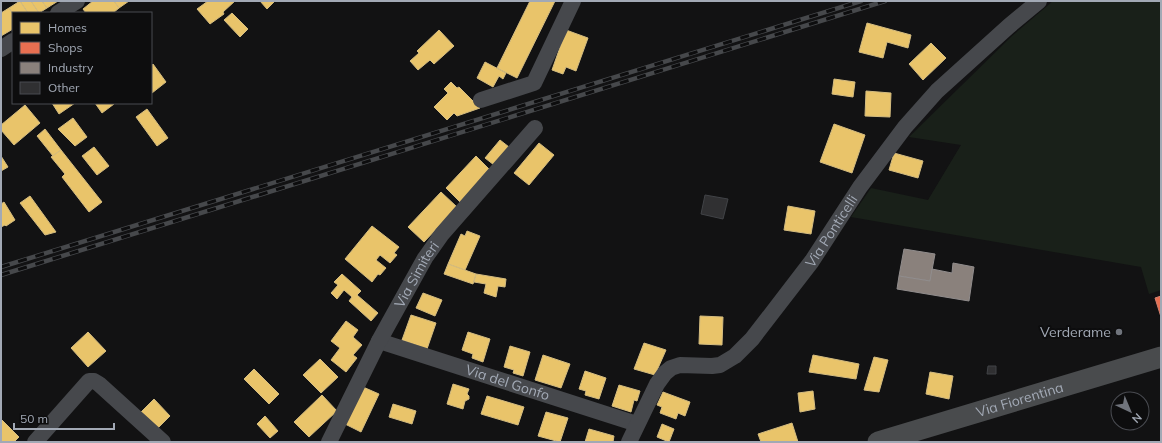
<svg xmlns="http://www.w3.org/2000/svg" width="1162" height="443" viewBox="0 0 1162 443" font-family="Mulish,sans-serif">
<rect width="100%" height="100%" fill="#121213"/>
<!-- green -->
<path fill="#192019" d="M1053,1H1161V290L1149,294L1141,267L851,217L871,188L928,200L961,145L909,137L1012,36Z"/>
<!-- homes -->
<g fill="#e9c46a" stroke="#d4bc80">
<path d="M20,1H31L39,13H28Z"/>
<path d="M20,1L28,13L13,14L9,8Z"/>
<path d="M31,1H42L47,8L39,13Z"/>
<path d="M42,1H58L47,8Z"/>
<path d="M93,1H114L119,8L113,13H86L83,9Z"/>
<path d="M114,1H129L119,8Z"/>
<path d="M208,1H235L223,12L224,14L210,24L197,9Z"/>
<path d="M260,1H273L274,2L267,9Z"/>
<path d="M530,1H555L517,78L497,68Z"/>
<path d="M9,8L13,14V29L1,36V13Z"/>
<path d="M232,13L248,29L240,37L224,20Z"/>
<path d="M867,23L911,35L908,48L887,42L883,58L859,52Z"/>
<path d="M439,30L454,46L434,64L430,60L418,70L410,61L419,53L417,51Z"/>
<path d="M566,30L588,38L576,71L566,67L563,74L552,70Z"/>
<path d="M931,43L946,58L923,80L909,64Z"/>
<path d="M485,62L506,73L503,79L499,76L493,87L477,78Z"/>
<path d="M153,64L166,82L152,93L151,91V66Z"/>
<path d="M834,79L855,82L853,97L832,94Z"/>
<path d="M451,82L457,88L459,87L480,108L457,116L454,113L447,120L434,107L448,93L444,89Z"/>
<path d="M866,91L891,93L890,117L865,116Z"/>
<path d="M52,103H75L59,114Z"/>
<path d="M95,103H113L114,104L102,113Z"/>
<path d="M25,105L40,123L14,145L1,130V125Z"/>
<path d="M147,109L168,138L157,146L136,117Z"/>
<path d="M73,118L87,137L75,146L58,129Z"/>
<path d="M834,124L865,135L852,173L820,162Z"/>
<path d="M45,129L61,150L53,156L37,136Z"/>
<path d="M500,140L509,147L494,165L485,158Z"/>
<path d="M539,143L554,155L529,185L514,173Z"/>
<path d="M94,147L109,166L97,175L82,156Z"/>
<path d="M61,150L102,202L89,212L62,177L65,174L51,157Z"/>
<path d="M894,153L923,161L918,178L889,170Z"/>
<path d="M1,156L8,167L1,171Z"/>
<path d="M476,156L489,169L481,177L483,179L460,202L446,188Z"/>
<path d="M441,192L457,207L424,242L408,227Z"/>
<path d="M30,196L56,232L45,235L20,203Z"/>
<path d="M4,202L15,220L6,226L5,225L1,227V204Z"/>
<path d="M788,206L815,211L811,234L784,230Z"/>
<path d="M372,226L399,247L394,253L397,255L390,263L380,255L376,260L386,268L380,275L378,274L372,282L345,259Z"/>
<path d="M467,231L480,236L465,270L448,264L461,234L465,236Z"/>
<path d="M448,264L476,274L473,284L444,274Z"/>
<path d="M342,274L361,291L357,295L378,313L371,321L349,301L352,297L344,290L337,299L331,293L338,285L334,282Z"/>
<path d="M476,274L506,279L505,287L498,286L496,297L484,293L486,284L474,282Z"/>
<path d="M423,293L442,300L435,316L416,308Z"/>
<path d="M411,315L436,323L427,349L402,340Z"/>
<path d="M700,316L723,317L722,345L699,344Z"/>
<path d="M346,321L358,330L353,337L362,345L353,355L357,358L346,372L331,360L340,348L331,341Z"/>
<path d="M88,332L106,351L88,367L71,348Z"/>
<path d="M468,332L490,339L483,362L472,358L473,354L462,350Z"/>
<path d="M644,343L666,350L655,375L634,369Z"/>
<path d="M510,346L530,352L523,376L513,373L514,370L504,367Z"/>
<path d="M543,355L570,364L561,388L535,380Z"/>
<path d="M813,355L859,364L856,379L809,372Z"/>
<path d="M874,357L888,360L879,392L864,390Z"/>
<path d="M320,359L338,377L321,393L303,375Z"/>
<path d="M254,369L279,394L269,404L244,379Z"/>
<path d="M585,371L606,378L599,399L585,395L586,391L579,389Z"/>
<path d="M930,372L953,376L949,399L926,394Z"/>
<path d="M453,384L469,389L467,394L469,396V399L465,401L463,409L447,404Z"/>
<path d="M619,385L640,391L637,401L634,400L631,412L612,406Z"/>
<path d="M363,387L379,394L361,432L345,424Z"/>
<path d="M813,391L815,409L800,412L798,393Z"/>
<path d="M663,392L690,402L685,416L678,413L676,419L660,413L662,407L657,405Z"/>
<path d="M322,395L337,411L309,437L294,422Z"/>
<path d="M487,396L524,407L518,425L481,414Z"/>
<path d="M154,399L170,416L158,428L141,412Z"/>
<path d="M393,404L416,411L412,424L389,417Z"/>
<path d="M546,412L568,418L560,442L538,436Z"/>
<path d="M265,416L278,431L270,438L257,424Z"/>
<path d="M2,420L19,437L14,442H1V421Z"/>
<path d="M792,423L798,442H761L758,434Z"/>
<path d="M662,424L674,429L669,442L657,437Z"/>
<path d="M589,429L614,436L613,442H585Z"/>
</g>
<!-- shops -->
<path fill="#e76f51" stroke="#d2806f" d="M1161,296V317L1155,298Z"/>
<!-- industry -->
<g fill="#8a817c" stroke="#918d8d">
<path d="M904,249L935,254L930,281L899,276Z"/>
<path d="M953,263L974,267L969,301L897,289L899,276L930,281L932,269L952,273Z"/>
</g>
<!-- building -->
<g fill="#303032" stroke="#414347">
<path d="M705,195L728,199L723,219L701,214Z"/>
<path d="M988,366H996V374H987Z"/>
</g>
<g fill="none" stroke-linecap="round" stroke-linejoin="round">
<!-- minor -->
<g stroke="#46484c" stroke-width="16">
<path d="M58,13L77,1"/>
<path d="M1,49L13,41"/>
<path d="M481,100L534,83L573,1"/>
<path id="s1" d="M379,341L637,424"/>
<path d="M35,442L89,381H94L99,384L163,442"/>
<path id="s2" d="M329,442L379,341L425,258L442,234L535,128"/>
<path id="s3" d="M629,442L657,384L665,373L671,368L680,365L712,366L720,365L735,356L752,339L812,261L860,187L905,127L937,91L1009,26L1039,1"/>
</g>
<!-- major -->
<path stroke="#494b4d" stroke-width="21" id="s4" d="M878,442L1161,357"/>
<!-- rail casing -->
<g stroke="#46484b" stroke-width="4.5">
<g id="rail">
<path d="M1,267L861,1"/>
<path d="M1,275L885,1"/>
</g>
</g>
<!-- rail -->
<use href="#rail" stroke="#0d0d0e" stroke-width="3" stroke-dasharray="9" stroke-linecap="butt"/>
</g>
<!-- markers -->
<circle fill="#70747c" stroke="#0d0d0e" stroke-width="1.5" cx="1119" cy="332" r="4"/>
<g text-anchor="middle" stroke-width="4" stroke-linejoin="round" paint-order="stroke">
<!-- street labels -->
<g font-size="14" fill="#a2a9b5" stroke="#0d0d0e">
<text dy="5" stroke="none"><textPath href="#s3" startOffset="311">Via Ponticelli</textPath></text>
<text dy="5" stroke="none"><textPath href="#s2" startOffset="189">Via Simiteri</textPath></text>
<text dy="5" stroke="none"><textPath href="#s1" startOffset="135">Via del Gonfo</textPath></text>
<text dy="5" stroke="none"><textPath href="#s4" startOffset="148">Via Fiorentina</textPath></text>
</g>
<!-- poi labels -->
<g font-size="14" fill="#a2a9b5" stroke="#0d0d0e" text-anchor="end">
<text x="1111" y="337">Verderame</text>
</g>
</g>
<!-- border -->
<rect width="1162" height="443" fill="none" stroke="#a2a9b5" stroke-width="4"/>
<!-- legend -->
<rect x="12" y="12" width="140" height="92" fill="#0d0d0e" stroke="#494b51"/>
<rect x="20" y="22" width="20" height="12" fill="#e9c46a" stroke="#494b51"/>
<text x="48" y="32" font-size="12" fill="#a2a9b5">Homes</text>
<rect x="20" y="42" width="20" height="12" fill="#e76f51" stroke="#494b51"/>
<text x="48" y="52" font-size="12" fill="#a2a9b5">Shops</text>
<rect x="20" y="62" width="20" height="12" fill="#8a817c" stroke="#494b51"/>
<text x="48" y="72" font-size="12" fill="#a2a9b5">Industry</text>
<rect x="20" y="82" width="20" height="12" fill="#303032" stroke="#494b51"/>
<text x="48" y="92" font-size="12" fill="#a2a9b5">Other</text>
<!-- north arrow -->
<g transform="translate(1130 411) rotate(136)"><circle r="19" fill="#0d0d0e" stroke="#494b51"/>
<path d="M0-3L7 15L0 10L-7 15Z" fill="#70747c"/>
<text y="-6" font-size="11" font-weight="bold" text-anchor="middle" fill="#a2a9b5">N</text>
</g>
<!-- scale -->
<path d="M14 423v6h100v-6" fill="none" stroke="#a2a9b5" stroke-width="2"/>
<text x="20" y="423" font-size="12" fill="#a2a9b5" stroke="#0d0d0e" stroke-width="3" paint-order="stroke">50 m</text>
</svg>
